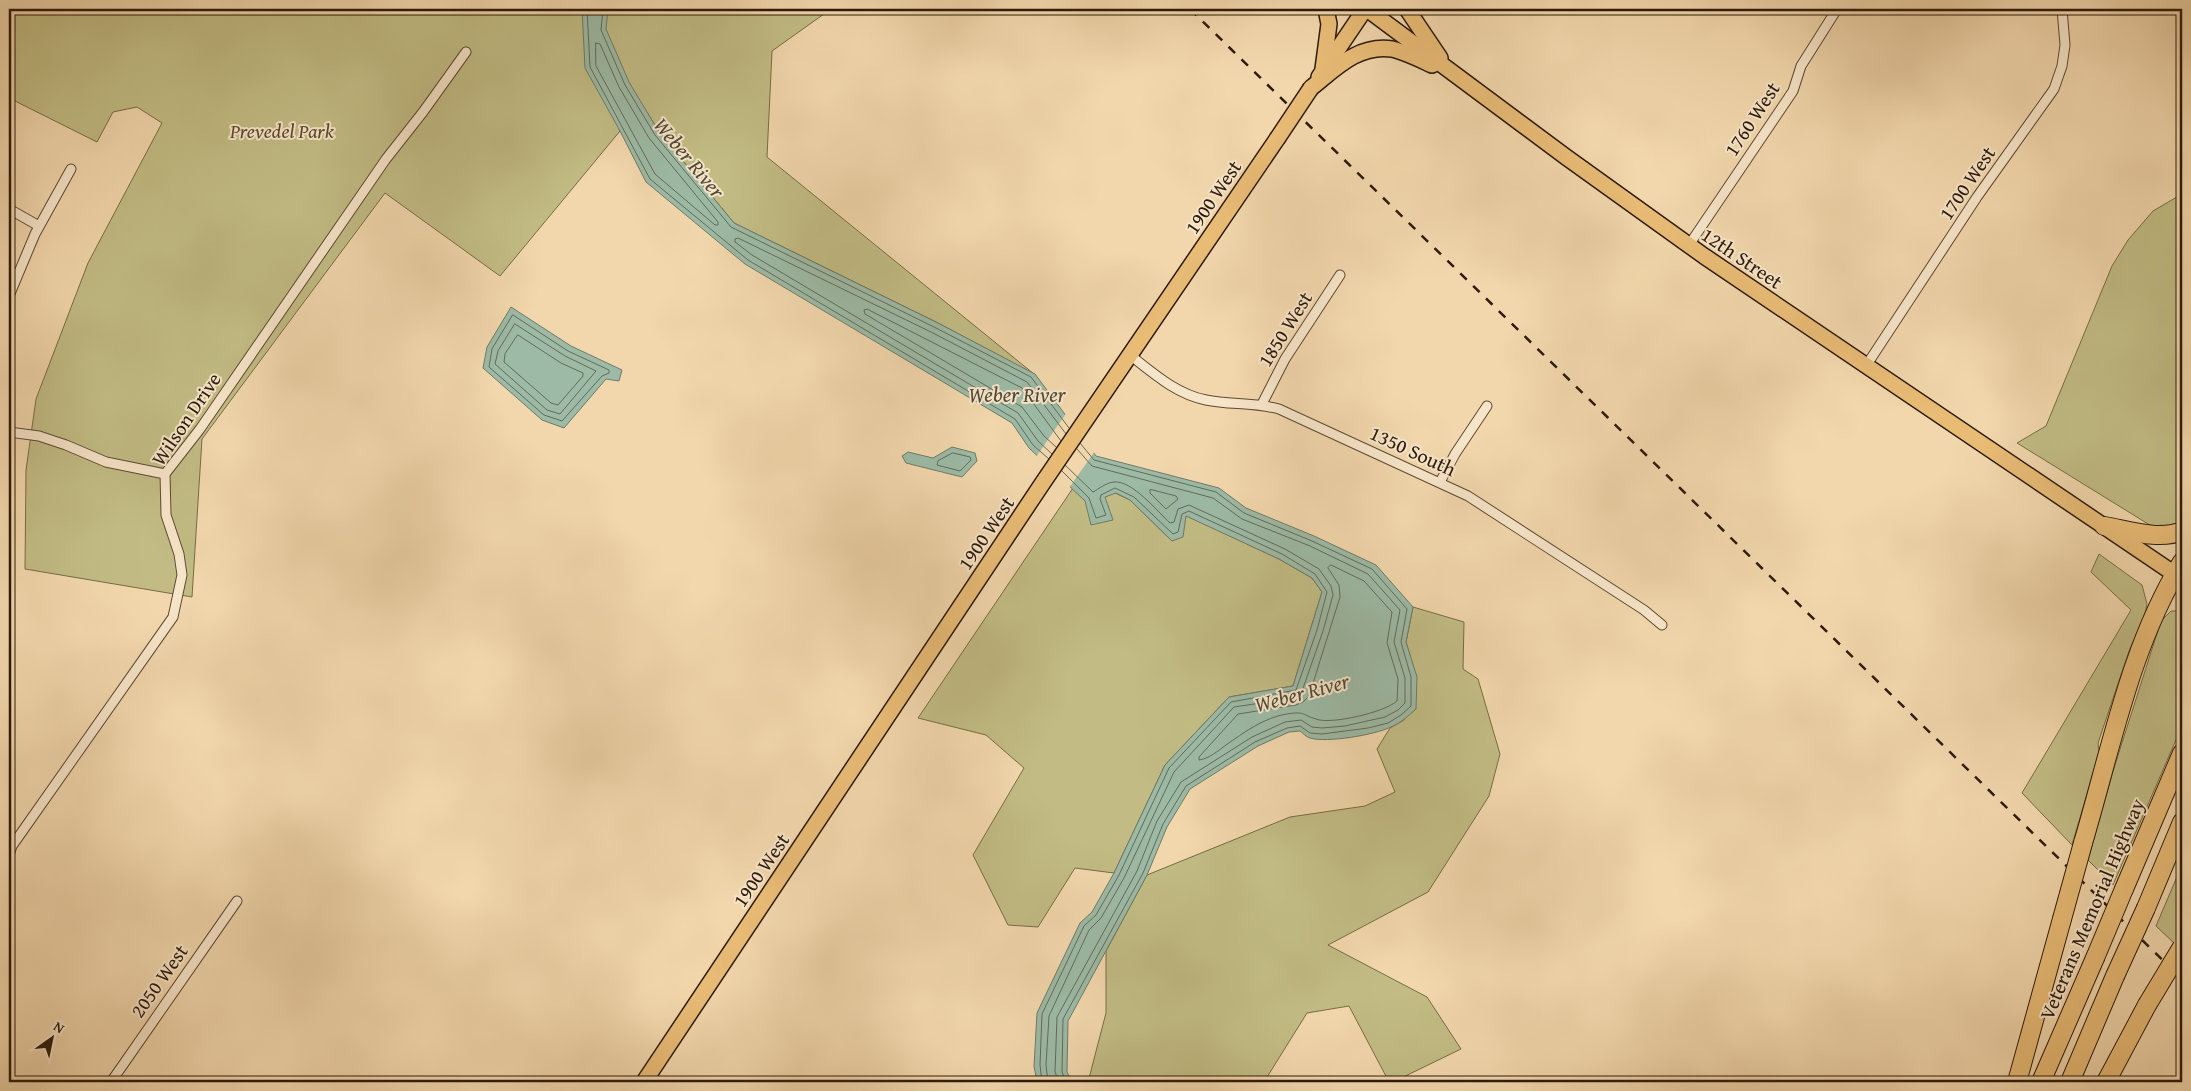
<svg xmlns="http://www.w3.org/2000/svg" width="2191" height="1091" viewBox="0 0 2191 1091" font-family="'Gentium Book Plus',serif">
<rect width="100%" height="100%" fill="#f2d7ac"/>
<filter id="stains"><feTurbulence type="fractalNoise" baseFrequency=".004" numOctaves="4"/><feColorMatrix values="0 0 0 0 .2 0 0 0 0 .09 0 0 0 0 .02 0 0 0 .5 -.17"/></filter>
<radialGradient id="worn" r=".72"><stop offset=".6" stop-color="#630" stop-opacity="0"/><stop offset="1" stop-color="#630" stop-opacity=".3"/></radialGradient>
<!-- green -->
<g fill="#c2bc84" stroke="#776b47">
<path d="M9,9H831L772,51L767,157L1034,374L938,323L734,223L659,132L647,112L620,129V131L500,276L385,193L202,439L192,597L25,569L26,470L36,399L88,263L162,123L137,107L113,112L97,142L9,98Z"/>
<path d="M2182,194V523L2173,529L2153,527L2017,443L2046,426L2112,266L2128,240L2153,211Z"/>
<path d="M1073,488L1085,501L1115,493L1130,500L1172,541L1186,515L1279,559L1312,578L1322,592L1293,686L1229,697L1165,765L1114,873L1075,868L1038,927L1008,925L973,855L1024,768L986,735L918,718Z"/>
<path d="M2099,554L2142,585L2147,604L2145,614L2129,651L2098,743L2099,753L2072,845L2022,793L2131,610L2091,572Z"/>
<path d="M1413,607L1464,622L1463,669L1478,679L1500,754L1489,796L1428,892L1328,945L1427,997L1461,1049L1393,1082H1389L1349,1006L1307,1013L1264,1082H1088L1106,1013V951L1147,875L1290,817L1365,806L1395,792L1377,749L1390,728L1404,720L1416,677L1406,642Z"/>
<path d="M2171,611H2182V726L2113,885L2088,860L2114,768L2161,621Z"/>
<path d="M2182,865V935L2176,945L2156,926Z"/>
</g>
<!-- water -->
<g fill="#9cbaa6" stroke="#6f7a68">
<path d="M582,9H608L606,29L629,82L659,132L734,223L938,323L1035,374L1096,456L1219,488L1246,508L1314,536L1376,565L1413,607L1406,642L1417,677L1416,709C1408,716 1401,723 1391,727C1374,735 1327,743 1310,738C1306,737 1303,733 1300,731L1289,732L1258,746L1190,789L1167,827L1147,875L1068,1021L1067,1072L1072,1082H1037L1034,1066L1037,1013L1080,923L1092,912L1114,873L1165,765L1229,697L1293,686L1322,592L1312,578L1279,559L1186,516L1183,537L1172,541L1130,500L1116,493L1105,497L1113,520L1091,525L1085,501L1029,448L1012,423L745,264L646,182L620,131L585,68Z"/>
<path d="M511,307L571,346L622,370L619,381L606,379L564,428L542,420L483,368L487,347Z"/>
<path d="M952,447L975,453L977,461L962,477L906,463L902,456L908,452L933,458Z"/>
</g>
<!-- pier -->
<path fill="#f2d7ac" d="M1067,412L1095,451L1069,488L1036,457Z"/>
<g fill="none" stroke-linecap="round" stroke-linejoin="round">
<!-- shore -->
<g stroke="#646a58" stroke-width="1">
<path d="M587,9L590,67L650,179L748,260L1015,419L1033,445L1049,459"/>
<path d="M603,9L601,30L625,85L655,135L731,227L936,328L1031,377L1069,428"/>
<path d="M596,43L600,44L619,87L649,138L718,222V225H715L655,174L596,66Z"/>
<path d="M513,315L568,351L609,370V373L602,376L562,421L544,415L489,367L492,349Z"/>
<path d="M515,324L565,356L596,371L560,414L547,410L495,364L498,351Z"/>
<path d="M518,335L561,363L583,373V376L558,405L551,403L504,362L505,354Z"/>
<path d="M1056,447L1044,436L1022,407L865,314L864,310L867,309L1022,388L1061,441"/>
<path d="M953,453L970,457L971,460L960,471L937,465L938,461Z"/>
<path d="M1052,454L1038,441L1018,413L752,255L735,242V239L738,238L933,333L1027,382L1066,434"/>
<path d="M1153,490L1176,496L1178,499L1166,509L1150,493V490Z"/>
<path d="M1331,565L1364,581L1392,612L1387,643L1398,679L1397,701C1385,712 1331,725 1316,719C1302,715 1305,711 1287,714C1265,717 1243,733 1226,745C1218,751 1208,759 1199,760V757L1238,714L1296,705L1303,702L1309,696L1340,597L1339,585L1328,568Z"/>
<path d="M1042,1082L1040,1065L1042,1014L1084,926L1096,915L1119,875L1169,768L1231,702L1296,690L1317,630L1327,592L1315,574L1282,554L1189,511L1182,514L1178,532L1173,534L1134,497L1115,488L1101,495L1100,499L1106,515L1096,518L1089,498L1062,471"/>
<path d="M1048,1082L1046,1065L1049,1016L1089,930L1101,918L1124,878L1174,772L1234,707L1294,698L1301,694L1323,631L1333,595L1331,586L1319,569L1285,549L1189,505L1178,509L1174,522L1170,523C1158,512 1132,480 1114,482C1105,483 1099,489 1093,492L1065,465"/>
<path d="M1059,1082L1055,1072L1057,1017L1137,871L1157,821L1181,782L1252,737L1285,722L1301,720L1312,727L1322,728L1345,726L1385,717L1398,710L1405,703V678L1394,642L1400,610L1368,574L1310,546L1242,519L1213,498L1092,466L1077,449"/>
<path d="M1066,1082L1062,1072L1063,1019L1143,873L1163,824L1186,786L1255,742L1287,728L1300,726L1310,733L1322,734L1368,728L1388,723L1401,715L1411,706V677L1401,642L1407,609L1372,569L1312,541L1244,513L1216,492L1094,460L1080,443"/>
</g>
<!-- minor casing -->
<g stroke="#5e4932" stroke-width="11">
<g id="minor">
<path d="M9,209L39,226"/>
<path d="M1689,245L1793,91L1801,66L1837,9"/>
<path d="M9,296L35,234L71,169"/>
<path d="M1130,355C1153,373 1176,394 1206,400C1230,405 1254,402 1279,409L1468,496L1644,610L1662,625"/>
<path d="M1866,366L1977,197L2054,89L2062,66L2065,45L2062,9"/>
<path d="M1262,404L1285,359L1340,275"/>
<path d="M9,432L39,436L66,445L106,462L165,474"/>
<path d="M1440,482L1455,454L1487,406"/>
<path d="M9,855L12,846L173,617L182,575L179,554L166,515L165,474L200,429L386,159L423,112L466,52"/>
<path d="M111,1082L237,901"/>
</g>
</g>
<!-- tertiary casing -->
<g stroke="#5e4932" stroke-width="14">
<path id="tertiary" d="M9,1081L10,1082"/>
</g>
<!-- primary casing -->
<g stroke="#2c1a0a" stroke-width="18">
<g id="primary">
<path d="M1367,9L1566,157L1704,256L2182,579"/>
<path d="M1407,9L1440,58"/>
<path d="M1323,69L1329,24L1326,9"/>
<path d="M1319,77L1365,9"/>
<path d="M1311,88C1335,69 1358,44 1392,49C1405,52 1419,59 1432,65"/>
<path d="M644,1082L1042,484L1277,139"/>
</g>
</g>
<!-- motorway casing -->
<g stroke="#2c1a0a" stroke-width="20">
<g id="motorway">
<path d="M2104,526C2128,530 2159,541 2182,531"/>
<path d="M2083,843C2111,749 2130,647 2182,562"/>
<path d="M2124,889L2182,753"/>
<path d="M2146,908L2182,822"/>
<path d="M2017,1082L2062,919"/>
<path d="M2041,1082L2095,958"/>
<path d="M2070,1082L2115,976"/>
<path d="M2106,1082L2147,1005"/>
</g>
</g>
<!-- minor -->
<use href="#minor" stroke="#f7e5c9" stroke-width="9"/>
<!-- tertiary -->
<use href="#tertiary" stroke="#f7e5c9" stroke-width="11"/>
<!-- primary -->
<use href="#primary" stroke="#e9bc76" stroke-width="15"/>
<!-- motorway -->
<use href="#motorway" stroke="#e9bc76" stroke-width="18"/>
<!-- rail -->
<path stroke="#2c1a0a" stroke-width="2.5" stroke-dasharray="9 9" stroke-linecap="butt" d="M1190,9L2182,979"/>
<!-- primary-bridge casing -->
<g stroke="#2c1a0a" stroke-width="18" stroke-linecap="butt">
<path id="primary-bridge" d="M1277,139L1311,88"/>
</g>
<!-- motorway-bridge casing -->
<g stroke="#2c1a0a" stroke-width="20" stroke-linecap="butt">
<g id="motorway-bridge">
<path d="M2062,919L2083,843"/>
<path d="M2095,958L2124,889"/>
<path d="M2115,976L2146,908"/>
<path d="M2147,1005L2182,947"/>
</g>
</g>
<!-- primary-bridge -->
<use href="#primary-bridge" stroke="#e9bc76" stroke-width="15"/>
<!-- motorway-bridge -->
<use href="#motorway-bridge" stroke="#e9bc76" stroke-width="18"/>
</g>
<g text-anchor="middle" stroke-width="4" stroke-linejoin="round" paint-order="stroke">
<!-- street labels -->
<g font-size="20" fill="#2c1a0a" stroke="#f7e5c9">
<text transform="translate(1752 119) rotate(-57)" y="7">1760 West</text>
<text transform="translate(1967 183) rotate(-56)" y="7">1700 West</text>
<text transform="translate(1213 197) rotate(-56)" y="7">1900 West</text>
<text transform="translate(1742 258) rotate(34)" y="7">12th Street</text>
<text transform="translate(1285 329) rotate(-58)" y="7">1850 West</text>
<text transform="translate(186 419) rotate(-56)" y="7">Wilson Drive</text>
<text transform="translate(1413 451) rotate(25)" y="7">1350 South</text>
<text transform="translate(986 533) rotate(-56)" y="7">1900 West</text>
<text transform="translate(761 870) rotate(-56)" y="7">1900 West</text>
<text transform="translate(2092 909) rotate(-67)" y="7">Veterans Memorial Highway</text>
<text transform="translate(159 981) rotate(-55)" y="7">2050 West</text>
</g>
<!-- park labels -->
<g font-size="20" font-style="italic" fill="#594b2f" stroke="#f7e5c9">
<text x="282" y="138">Prevedel Park</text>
</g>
<!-- water labels -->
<g font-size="21" font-style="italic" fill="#4e4a39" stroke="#f7e5c9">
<text transform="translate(689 158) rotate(50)" y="7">Weber River</text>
<text x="1017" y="402">Weber River</text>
<text transform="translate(1302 693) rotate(-15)" y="7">Weber River</text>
</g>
</g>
<!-- margin -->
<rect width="2191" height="1091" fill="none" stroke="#f2d7ac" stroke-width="30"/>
<rect x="10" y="10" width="2171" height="1071" fill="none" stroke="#2c1a0a" stroke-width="2.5"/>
<rect x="15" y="15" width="2161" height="1061" fill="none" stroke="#2c1a0a"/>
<!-- north arrow -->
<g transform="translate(52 1038) rotate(33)" stroke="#f7e5c9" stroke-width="4" paint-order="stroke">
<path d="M0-4L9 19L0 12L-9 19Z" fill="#2c1a0a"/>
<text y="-8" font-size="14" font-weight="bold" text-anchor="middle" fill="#2c1a0a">N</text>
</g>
<rect width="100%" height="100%" filter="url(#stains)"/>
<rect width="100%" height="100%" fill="url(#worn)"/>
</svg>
